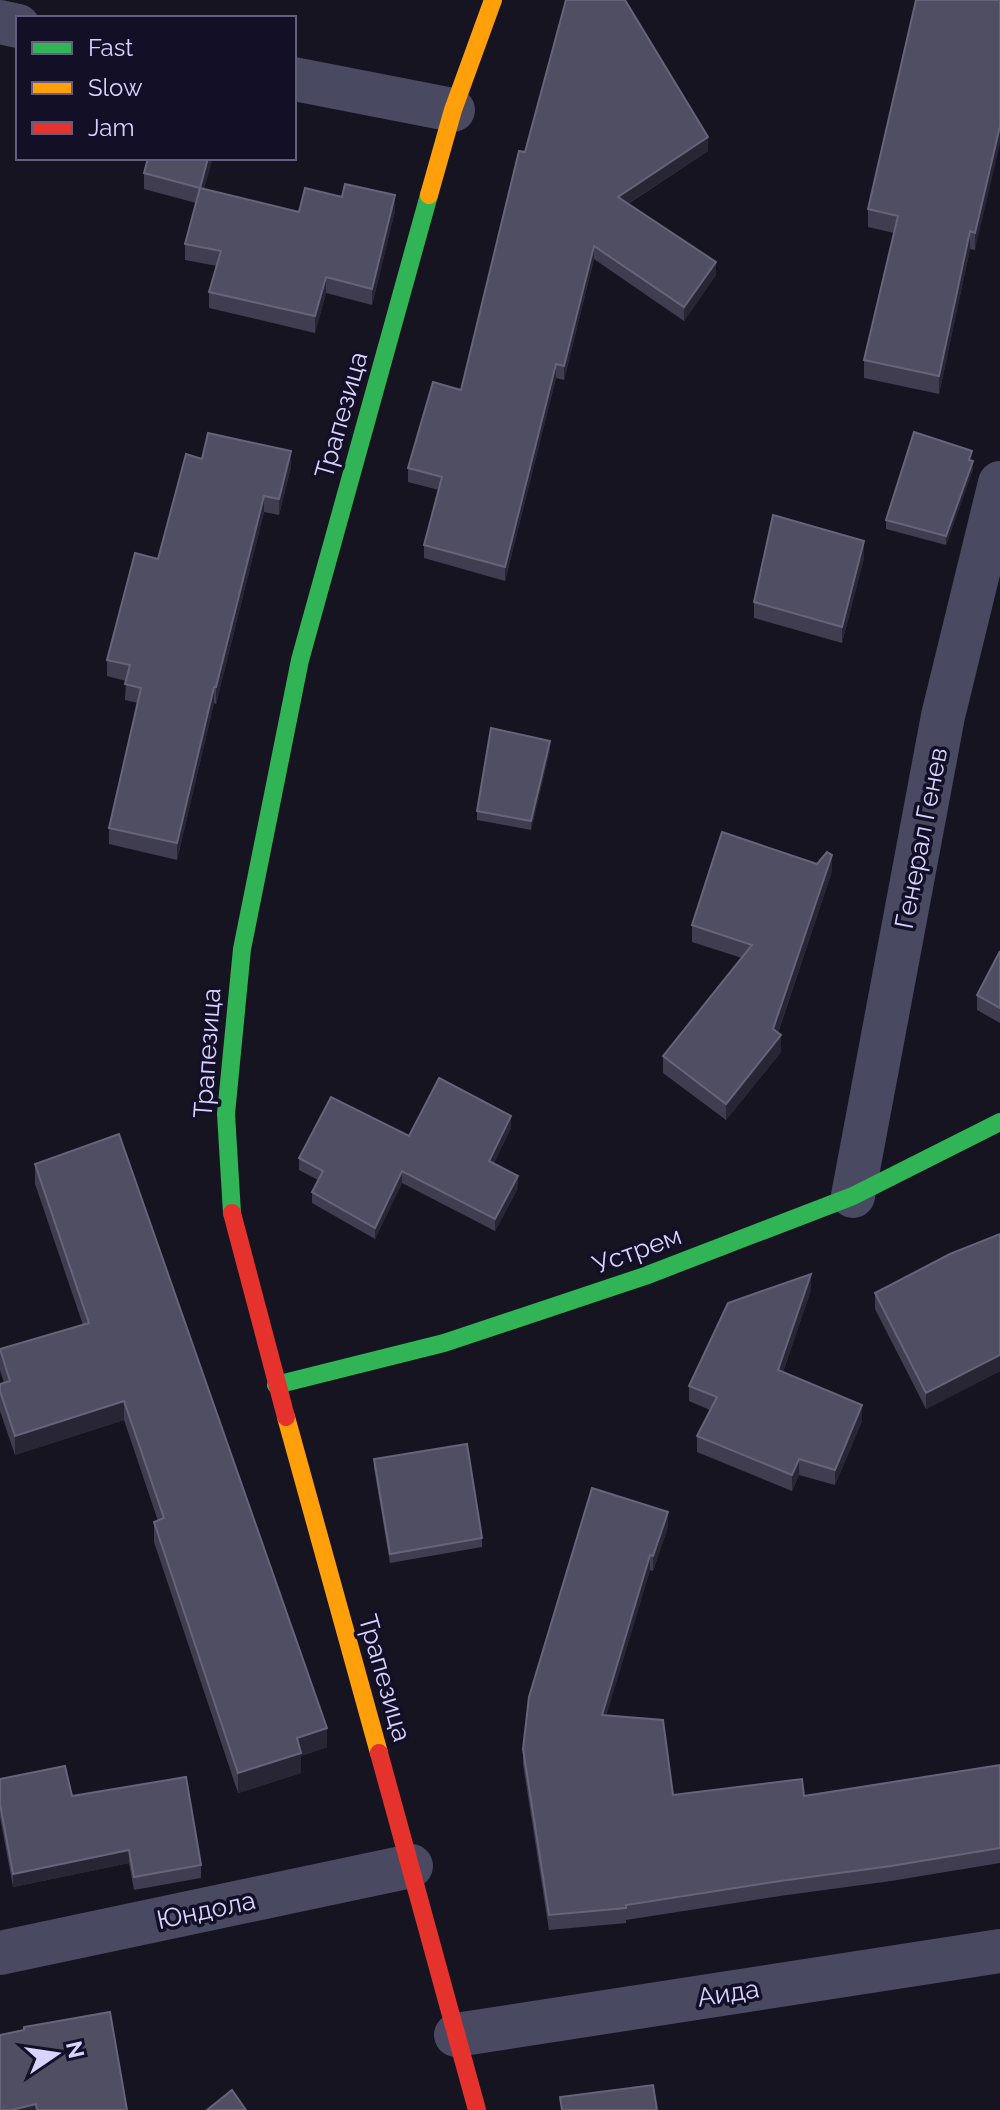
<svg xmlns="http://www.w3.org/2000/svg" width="1000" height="2110" viewBox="0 0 1000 2110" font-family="Raleway,sans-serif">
<rect width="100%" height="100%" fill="#161421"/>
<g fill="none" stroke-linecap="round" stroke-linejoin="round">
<!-- street -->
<g stroke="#4a4962" stroke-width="44">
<path d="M0,22L18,26"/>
<path d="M294,79L453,110"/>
<path d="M853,1196L943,716L1000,483"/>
<path d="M0,1953L411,1866"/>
<path d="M456,2035L1000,1951"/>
</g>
<!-- fast -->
<g stroke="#30b455" stroke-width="18">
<path d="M232,1213L226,1114L242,949L300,660L429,195"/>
<path d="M276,1385L444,1343L645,1276L853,1196L1000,1122"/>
</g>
<!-- slow -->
<g stroke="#ff9f0a" stroke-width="18">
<path d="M429,195L453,110L493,0"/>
<path d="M286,1417L379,1753"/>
</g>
<!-- jam -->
<g stroke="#e5322d" stroke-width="18">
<path d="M232,1213L286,1417"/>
<path d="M379,1753L477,2110"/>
</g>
</g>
<!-- wall -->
<g fill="#403d50">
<path d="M1000,0L975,250L970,249L939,394L864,378V360L894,233L868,227V209Z"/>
<path d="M708,151L628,204L716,275L684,321L594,259L564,380L556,378L505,581L424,558V545L439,490L408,482V468L461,390L525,152Z"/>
<path d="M144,173L204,189L299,212L395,211L372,305L326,293L315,333L209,308V292L217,266L185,260V244L196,203L144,189Z"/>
<path d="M202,459L291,467L279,515L264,512L216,704L214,703L177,860L109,844V828L138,703L125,700L126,681L107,676V660L158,559Z"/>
<path d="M971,460L973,469L946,545L886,529V520Z"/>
<path d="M864,558L842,643L754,618V602Z"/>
<path d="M550,750L531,830L477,820V811Z"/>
<path d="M817,864L832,871L778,1033L781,1052L726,1120L663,1073V1056L742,958L692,942V925Z"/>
<path d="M1000,951V1023L977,1010V995Z"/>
<path d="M511,1128L494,1163L518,1188L495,1231L402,1183L375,1239L312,1203V1192L318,1180L299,1170V1158L409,1136Z"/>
<path d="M35,1164L327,1747L301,1756V1773L238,1793L154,1542V1522L158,1521L124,1420L15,1455L0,1411V1384L4,1383L0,1370V1349L83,1325L35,1184Z"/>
<path d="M1000,1234V1371L926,1409L875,1309V1293Z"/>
<path d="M811,1290L783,1372L862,1421L835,1485L799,1475L792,1491L697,1452V1436L710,1410L689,1401V1386Z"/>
<path d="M374,1459L482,1538V1547L390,1563L374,1468Z"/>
<path d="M668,1527L653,1571L650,1570L606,1716L673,1795L804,1796L1000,1765V1863L891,1881L780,1896L626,1920V1923L549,1930L523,1764V1749Z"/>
<path d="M0,1779L72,1796L201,1865V1878L134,1890L129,1863L13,1887L0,1817Z"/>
</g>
<!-- shaded-wall -->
<g fill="#282635">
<path d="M1000,126V144L975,250V233Z"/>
<path d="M708,137V151L618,210V197Z"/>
<path d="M208,158H213L200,204V188Z"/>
<path d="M395,195V211L372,305V289Z"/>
<path d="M970,231V249L939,394V376Z"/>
<path d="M594,246V259L564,380V366Z"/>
<path d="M716,262V275L684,321V307Z"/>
<path d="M326,277V293L315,333V316Z"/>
<path d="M556,364V378L505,581V567Z"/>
<path d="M291,451V467L279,515V499Z"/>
<path d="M973,461V469L946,545V536Z"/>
<path d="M264,496V512L216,704V687Z"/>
<path d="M864,541V558L842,643V627Z"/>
<path d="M214,687V703L177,860V843Z"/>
<path d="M550,741V750L531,830V821Z"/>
<path d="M832,855V871L774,1044L781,1035V1052L726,1120V1104L773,1029Z"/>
<path d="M511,1116V1128L489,1173V1161Z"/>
<path d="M402,1171V1183L375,1239V1228Z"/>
<path d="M518,1176V1188L495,1231V1219Z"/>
<path d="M811,1274V1290L778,1386V1370Z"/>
<path d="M1000,1355V1371L926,1409V1393Z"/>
<path d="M124,1401V1420L15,1455V1436Z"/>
<path d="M862,1405V1421L835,1485V1470Z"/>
<path d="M799,1459V1475L792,1491V1475Z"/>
<path d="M668,1512V1527L653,1571V1556Z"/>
<path d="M650,1555V1570L602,1730V1715Z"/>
<path d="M327,1728V1747L301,1756V1773L238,1793V1773L297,1738Z"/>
<path d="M129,1850V1863L13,1887V1874Z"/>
<path d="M36,2104V2110H12Z"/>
</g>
<!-- building -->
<g fill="#504e63" stroke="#66637b" stroke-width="2">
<path d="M566,0H625L708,137L618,197L716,262L684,307L594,246L564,366L556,364L505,567L424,545L442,477L408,468L433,382L461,390L519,151L525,152Z"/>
<path d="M916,0H1000V126L975,233L970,231L939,376L864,360L898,216L868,209Z"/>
<path d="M148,158H208L200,188L299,212L305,188L342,197L345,184L395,195L372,289L326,277L315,316L209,292L221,251L185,244L200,188L144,173Z"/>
<path d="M914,432L972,451L969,460L973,461L946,536L886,520Z"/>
<path d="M208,433L291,451L279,499L264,496L216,687H214L177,843L109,828L141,688L125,684L130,665L107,660L135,553L158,559L186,454L202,459Z"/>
<path d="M773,515L864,541L842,627L754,602Z"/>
<path d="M491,728L550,741L531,821L477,811Z"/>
<path d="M722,832L817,864L827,852L832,855L773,1029L781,1035L726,1104L663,1056L752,945L692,925Z"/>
<path d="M1000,951V1008L977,995Z"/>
<path d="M439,1078L511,1116L489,1161L518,1176L495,1219L402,1171L375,1228L312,1192L323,1171L299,1158L331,1097L409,1136Z"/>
<path d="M119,1134L327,1728L297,1738L301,1753L238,1773L154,1522L164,1518L124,1401L15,1436L0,1391V1384L10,1381L0,1349L89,1323L35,1164Z"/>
<path d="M1000,1234V1355L926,1393L875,1293L950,1254Z"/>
<path d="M811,1274L778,1370L862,1405L835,1470L799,1459L792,1475L697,1436L717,1397L689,1386L728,1303Z"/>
<path d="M467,1444L482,1538L390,1554L374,1459Z"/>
<path d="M592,1488L668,1512L653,1556L650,1555L602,1715L663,1720L673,1795L802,1779L804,1796L1000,1765V1848L891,1866L780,1881L626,1905V1908L549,1915L523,1749L529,1697Z"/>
<path d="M65,1766L72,1796L186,1777L201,1865L134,1877L129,1850L13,1874L0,1804V1779Z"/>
<path d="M110,2012L127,2110H37L36,2104L12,2110H0V2035L24,2030V2027Z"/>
<path d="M653,2085L657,2110H562L560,2097Z"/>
<path d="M232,2090L246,2110H207Z"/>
</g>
<g text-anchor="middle" stroke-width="7" stroke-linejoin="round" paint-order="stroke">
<!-- street labels -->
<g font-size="26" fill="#d9d4ff" stroke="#130f26">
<text transform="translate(341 415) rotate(-74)" y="9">Трапезица</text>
<text transform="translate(921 838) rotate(-79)" y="9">Генерал Генев</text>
<text transform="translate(207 1053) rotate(-86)" y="9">Трапезица</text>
<text transform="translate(637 1250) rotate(-20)" y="9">Устрем</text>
<text transform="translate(385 1678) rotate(74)" y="9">Трапезица</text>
<text transform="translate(206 1910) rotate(-12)" y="9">Юндола</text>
<text transform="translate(728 1993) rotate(-9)" y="9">Аида</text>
</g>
</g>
<!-- legend -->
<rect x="16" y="16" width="280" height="144" fill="#130f26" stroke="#625e7d" stroke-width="2"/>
<rect x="32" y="42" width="40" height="12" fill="#30b455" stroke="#625e7d" stroke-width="2"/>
<text x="88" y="56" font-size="24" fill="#d9d4ff">Fast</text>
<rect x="32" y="82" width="40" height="12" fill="#ff9f0a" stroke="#625e7d" stroke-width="2"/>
<text x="88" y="96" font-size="24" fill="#d9d4ff">Slow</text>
<rect x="32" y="122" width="40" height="12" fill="#e5322d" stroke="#625e7d" stroke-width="2"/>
<text x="88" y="136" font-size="24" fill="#d9d4ff">Jam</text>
<!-- north arrow -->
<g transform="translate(56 2054) rotate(77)" stroke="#130f26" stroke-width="6" paint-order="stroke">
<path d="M0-6L14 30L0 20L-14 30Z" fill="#d9d4ff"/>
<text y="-12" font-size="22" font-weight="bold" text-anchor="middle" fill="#d9d4ff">N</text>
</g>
</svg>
